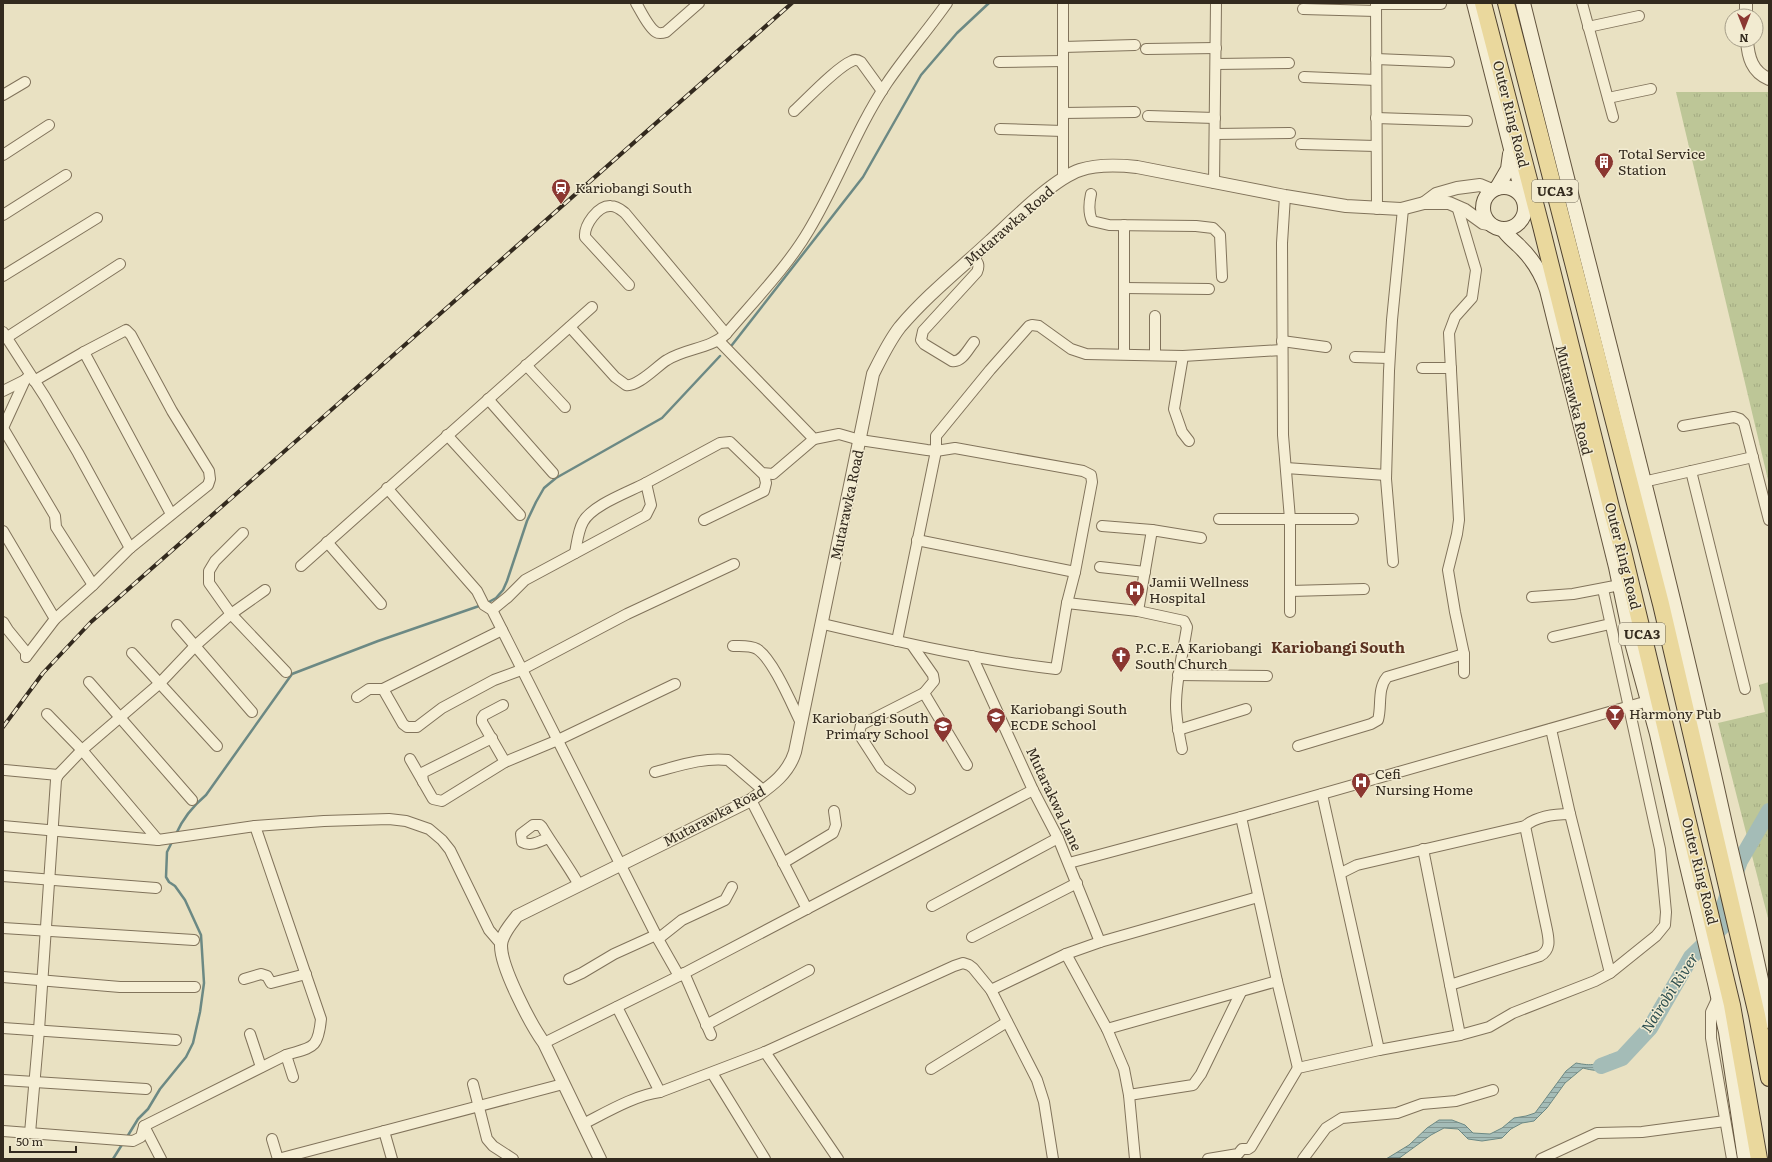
<svg xmlns="http://www.w3.org/2000/svg" width="1772" height="1162" viewBox="0 0 1772 1162" font-family="Literata,serif">
<defs>
<pattern id="grass-tufts" width="24" height="20" patternUnits="userSpaceOnUse"><rect width="24" height="20" fill="#bdc697"/><path d="M3 7l-1-3M5 7V3M7 7l1-3M15 17l-1-3M17 17v-4M19 17l1-3" fill="none" stroke="#a3aa82"/></pattern>
<pattern id="water-rules" width="6" height="5" patternUnits="userSpaceOnUse"><rect width="6" height="5" fill="#a4bcb7"/><path d="M0 2.5h6" fill="none" stroke="#869994"/></pattern>
</defs>
<rect width="100%" height="100%" fill="#e9e1c2"/>
<!-- grass -->
<g fill="url(#grass-tufts)">
<path d="M1676,92H1769V484Z"/>
<path d="M1769,682V922L1718,723L1765,712L1759,685Z"/>
</g>
<!-- water -->
<path fill="url(#water-rules)" stroke="#6c8984" d="M1609,1055L1622,1058C1608,1070 1601,1073 1583,1068L1565,1083L1547,1108L1534,1121L1522,1123L1511,1129L1502,1138L1482,1141L1468,1139L1458,1129L1444,1128L1431,1135L1398,1159H1386L1409,1145L1427,1128L1439,1120H1452L1465,1125L1473,1133L1490,1134L1502,1128L1514,1118L1526,1116L1535,1113L1566,1071L1576,1063C1592,1066 1598,1066 1609,1055Z"/>
<g fill="none" stroke-linecap="round" stroke-linejoin="round">
<!-- stream -->
<g stroke="#6c8984" stroke-width="2.5">
<path d="M732,345L863,177L921,75L957,33L989,3"/>
<path d="M487,603L496,598L503,590L507,581L527,521L536,502L544,488L556,478L662,418L720,356"/>
<path d="M176,834C183,818 193,806 206,795L292,674L378,641L482,605"/>
<path d="M127,1137L138,1119L148,1109L160,1089L186,1057L193,1043L200,1012L204,983L201,935L185,900L175,886L169,882L166,877L167,852L173,840"/>
<path d="M113,1159L123,1143"/>
</g>
<!-- river -->
<path stroke="#a4bcb7" stroke-width="16" d="M1601,1066L1622,1058L1650,1028L1691,957L1724,925V905L1740,861L1769,811"/>
<!-- minor casing -->
<g stroke="#81735b" stroke-width="12">
<g id="minor">
<path d="M636,3C641,11 648,27 656,32C659,34 663,33 666,32L699,3"/>
<path d="M1376,3L1377,209"/>
<path d="M1582,3L1613,117"/>
<path d="M1376,4H1441"/>
<path d="M1303,9L1376,11"/>
<path d="M1588,27L1639,16"/>
<path d="M1063,47L1135,45"/>
<path d="M1146,49L1216,48"/>
<path d="M1376,59L1449,62"/>
<path d="M999,62L1063,61"/>
<path d="M1216,64L1289,63"/>
<path d="M1304,77L1376,80"/>
<path d="M3,95L25,82"/>
<path d="M1608,98L1651,89"/>
<path d="M794,111C807,99 837,67 852,61C855,59 858,60 861,62L882,91"/>
<path d="M1063,113L1135,112"/>
<path d="M1148,116L1215,118"/>
<path d="M1376,118L1467,121"/>
<path d="M1000,129L1063,131"/>
<path d="M1215,134L1290,133"/>
<path d="M1301,144L1376,146"/>
<path d="M3,155L49,125"/>
<path d="M1063,178V3"/>
<path d="M1214,183L1216,3"/>
<path d="M1091,194C1089,203 1088,212 1092,221L1109,225L1196,226L1213,228L1220,235L1222,277"/>
<path d="M1285,196L1282,243L1283,435L1290,519V612"/>
<path d="M1457,206L1476,270L1472,298L1455,317L1449,333L1459,520L1457,534L1448,570L1455,612L1464,654V673"/>
<path d="M3,215L66,175"/>
<path d="M1124,225V354"/>
<path d="M973,257C978,262 980,265 977,272L923,331L921,340L924,344L952,361C962,363 968,349 974,342"/>
<path d="M3,276L97,218"/>
<path d="M629,285L585,237C584,225 598,205 611,206C617,206 621,210 625,213L726,334"/>
<path d="M1124,288L1209,289"/>
<path d="M1155,316V355"/>
<path d="M570,327L615,377L626,385C638,387 657,366 667,360C686,348 710,349 726,334C754,301 788,266 809,230C838,182 856,129 887,83C906,55 928,30 947,3"/>
<path d="M3,332L45,397L78,453L130,548"/>
<path d="M6,338L120,264"/>
<path d="M719,341L814,439L839,434L860,440L927,450L936,451L955,448L1083,471L1091,475L1092,482L1075,572L1067,603L1056,669C977,660 900,642 823,624"/>
<path d="M1282,341L1326,347"/>
<path d="M84,352L171,514"/>
<path d="M1183,356L1174,409L1182,432L1189,441"/>
<path d="M1355,357L1389,358"/>
<path d="M526,365L565,407"/>
<path d="M1422,368H1451"/>
<path d="M3,391L25,380"/>
<path d="M488,399L553,473"/>
<path d="M1683,426L1734,417L1740,419L1744,423L1769,520"/>
<path d="M3,428L55,516L56,527L93,585"/>
<path d="M3,428L25,380L30,375"/>
<path d="M447,435L520,515"/>
<path d="M1286,468L1386,475"/>
<path d="M1691,471L1745,689"/>
<path d="M1643,482L1753,457"/>
<path d="M387,488L477,591L484,605L492,610L658,939L679,976"/>
<path d="M1219,519H1353"/>
<path d="M704,520L764,491L766,483L764,474"/>
<path d="M1102,526L1152,530"/>
<path d="M3,531L55,619"/>
<path d="M243,533L215,561L209,571V583L231,614L286,672"/>
<path d="M917,540L1075,572"/>
<path d="M327,542L381,604"/>
<path d="M575,553C577,543 578,531 583,522C592,505 629,492 646,483"/>
<path d="M1393,562L1386,479L1389,371L1392,320L1403,209"/>
<path d="M301,566L592,307"/>
<path d="M1100,567L1145,572"/>
<path d="M1290,591L1364,589"/>
<path d="M1532,597L1573,594L1620,585"/>
<path d="M1067,603L1138,611L1184,621L1187,627C1183,653 1176,679 1176,705C1176,720 1179,734 1182,749"/>
<path d="M492,610L508,597L525,580L646,515L651,505L646,483L720,443L730,442L762,473L773,474L814,439"/>
<path d="M1138,611L1152,530L1201,538"/>
<path d="M3,622L8,630L26,652V657"/>
<path d="M177,625L252,712"/>
<path d="M1553,637L1610,624"/>
<path d="M897,641L936,451V436L990,370L1029,326L1032,325L1039,326L1071,349L1086,354L1183,356L1282,350"/>
<path d="M733,646C740,646 750,645 757,649C773,659 792,705 801,723"/>
<path d="M132,653L217,746"/>
<path d="M972,656L1033,790L1058,838L1100,942"/>
<path d="M26,657L55,619L93,585L130,548L208,485L210,479L209,471L172,411L131,335L126,330L84,352L34,381"/>
<path d="M1178,675L1267,676"/>
<path d="M89,682L192,800"/>
<path d="M383,689L403,724L407,727H417L442,708L494,680L521,670L627,614L734,564"/>
<path d="M924,693L967,765"/>
<path d="M357,697L369,689H383L502,630"/>
<path d="M503,705L484,715L482,718V722L505,762"/>
<path d="M47,714L82,750L158,840"/>
<path d="M1551,729L1570,814L1610,973"/>
<path d="M1178,730L1246,709"/>
<path d="M1298,746L1371,724L1378,720C1382,706 1377,689 1387,677L1464,654"/>
<path d="M410,759L433,799L442,801L505,762L558,740L675,684"/>
<path d="M5,770L58,775"/>
<path d="M655,772C678,766 704,757 728,760L764,791"/>
<path d="M423,782L422,773L492,738"/>
<path d="M910,789L881,768L859,734L861,725L924,693L934,681L933,675L912,645"/>
<path d="M1322,794L1379,1050"/>
<path d="M751,800L807,909"/>
<path d="M1241,817L1277,981L1298,1068"/>
<path d="M3,826L158,840L255,826L324,821L389,819L406,821L429,829L442,840L450,850L489,930L501,944"/>
<path d="M255,826L321,1019C318,1050 312,1047 286,1055L293,1077"/>
<path d="M548,838C540,841 531,847 522,842L521,834L533,825H540L542,827C554,847 568,865 579,885"/>
<path d="M1423,849L1460,1035"/>
<path d="M783,863L833,833L836,825L834,811"/>
<path d="M1069,863L1241,817L1648,701"/>
<path d="M1341,873L1357,865L1525,826C1537,816 1555,814 1570,814"/>
<path d="M3,876L156,888"/>
<path d="M932,906L1058,838"/>
<path d="M3,928L194,940"/>
<path d="M972,937L1077,883"/>
<path d="M658,939L682,920L725,900L732,887"/>
<path d="M1066,954L1107,1029L1124,1069L1129,1095L1135,1159"/>
<path d="M684,973L711,1035"/>
<path d="M3,977L120,987H195"/>
<path d="M244,979L261,974L267,976L271,983L306,974"/>
<path d="M569,979L582,973L614,954L656,935"/>
<path d="M1450,985L1540,956C1551,950 1549,940 1547,930L1525,826"/>
<path d="M991,990L1066,954L1100,942L1258,897"/>
<path d="M1718,997L1711,1012V1038L1732,1159"/>
<path d="M617,1007L660,1092"/>
<path d="M706,1025L809,970"/>
<path d="M3,1028L176,1040"/>
<path d="M1107,1029L1277,981"/>
<path d="M250,1034L261,1067"/>
<path d="M544,1043L679,976L1033,790"/>
<path d="M765,1052L838,1159"/>
<path d="M931,1069L1007,1022"/>
<path d="M712,1073L765,1159"/>
<path d="M3,1080L146,1089"/>
<path d="M473,1084L487,1139L493,1146L513,1159"/>
<path d="M1129,1095L1193,1085L1201,1074L1241,992"/>
<path d="M583,1124C605,1113 635,1095 660,1092L765,1052L954,966L963,963L969,965L973,968L991,990L1037,1080L1044,1102L1053,1159"/>
<path d="M3,1131L133,1141L141,1137L144,1126"/>
<path d="M384,1131L392,1159"/>
<path d="M30,1133L39,1030L56,780L58,775L82,750L159,684L196,645L231,614L265,590"/>
<path d="M272,1139L278,1159"/>
<path d="M161,1159L144,1126L286,1055"/>
<path d="M278,1159L563,1084"/>
<path d="M1208,1159L1238,1154L1242,1149H1248L1251,1147L1298,1068L1379,1050L1460,1035L1489,1027L1513,1013L1595,981L1610,973L1656,936L1665,925L1666,912L1660,849L1603,589"/>
<path d="M1303,1159L1326,1128L1342,1118L1397,1113L1422,1104L1456,1101L1493,1090"/>
<path d="M1541,1159L1597,1133L1642,1132L1725,1121"/>
</g>
</g>
<!-- tertiary casing -->
<g stroke="#81735b" stroke-width="14">
<g id="tertiary">
<path d="M1746,3V16"/>
<path d="M1747,40C1748,57 1752,72 1769,79"/>
<path d="M1424,203L1436,194L1457,188L1480,185L1492,190"/>
<path d="M600,1159L544,1043C531,1025 501,968 501,946C501,935 511,924 517,916L751,800C769,787 788,775 795,752L873,374C881,358 889,341 900,327C927,295 960,269 990,241C1012,221 1053,179 1080,170C1098,164 1118,165 1137,167L1285,196L1346,206L1401,209L1424,203H1449L1465,210L1483,223L1493,225"/>
</g>
</g>
<!-- secondary casing -->
<g stroke="#63543e" stroke-width="16">
<g id="secondary">
<path d="M1474,3L1525,204"/>
<path d="M1523,3C1590,274 1663,543 1723,815C1738,884 1757,951 1769,1021"/>
<circle cx="1504" cy="208" r="21"/>
<path d="M1497,188L1508,169L1510,154"/>
<path d="M1503,229C1507,236 1512,239 1518,245C1532,258 1541,272 1547,290L1616,567L1631,639L1657,734L1682,845L1715,983L1726,1032L1745,1159"/>
</g>
</g>
<!-- primary casing -->
<g stroke="#4f412f" stroke-width="18">
<g id="primary">
<path d="M1483,3L1541,226L1613,515L1623,551L1732,1005L1759,1159"/>
<path d="M1506,3L1661,604L1757,1015L1769,1078"/>
</g>
</g>
<!-- minor -->
<use href="#minor" stroke="#f5eed4" stroke-width="10"/>
<!-- tertiary -->
<use href="#tertiary" stroke="#f5eed4" stroke-width="12"/>
<!-- secondary -->
<use href="#secondary" stroke="#f5eed4" stroke-width="14"/>
<!-- primary -->
<use href="#primary" stroke="#ead89d" stroke-width="16"/>
<!-- rail casing -->
<g stroke="#332a1e" stroke-width="4">
<path id="rail" d="M3,727L43,673L91,622L792,3"/>
</g>
<!-- rail -->
<use href="#rail" stroke="#f2ebd1" stroke-width="2.5" stroke-dasharray="8" stroke-linecap="butt"/>
</g>
<!-- icons -->
<defs>
<g id="building-pin" transform="scale(1)"><path d="M0 17L-7.5 6A9.5 9.5 0 1 1 7.5 6Z" fill="#8b3731" stroke="#f2ebd1"/><path d="M-4-6H4V6H1V3H-1V6H-4ZM-2.5-4.3h1.7v1.8h-1.7ZM.8-4.3h1.7v1.8H.8ZM-2.5-1h1.7V.8h-1.7ZM.8-1h1.7V.8H.8Z" fill="#fff"/></g>
<g id="station-pin" transform="scale(1)"><path d="M0 17L-7.5 6A9.5 9.5 0 1 1 7.5 6Z" fill="#8b3731" stroke="#f2ebd1"/><path d="M-3-6H3Q5-6 5-4V2Q5 4 3 4L4.5 6H3L1.5 4h-3L-3 6H-4.5L-3 4Q-5 4-5 2V-4Q-5-6-3-6ZM-3.5-4v3h7v-3ZM-3.5 1v1.5H-2V1ZM2 1v1.5H3.5V1Z" fill="#fff"/></g>
<g id="hospital-pin" transform="scale(1)"><path d="M0 17L-7.5 6A9.5 9.5 0 1 1 7.5 6Z" fill="#8b3731" stroke="#f2ebd1"/><path d="M-5-5h3v3.5h4V-5h3V5h-3V1.5h-4V5h-3Z" fill="#fff"/></g>
<g id="church-pin" transform="scale(1)"><path d="M0 17L-7.5 6A9.5 9.5 0 1 1 7.5 6Z" fill="#8b3731" stroke="#f2ebd1"/><path d="M-1.2-6h2.4v3.5h3.3v2.4h-3.3V6h-2.4V-.1h-3.3v-2.4h3.3Z" fill="#fff"/></g>
<g id="bar-pin" transform="scale(1)"><path d="M0 17L-7.5 6A9.5 9.5 0 1 1 7.5 6Z" fill="#8b3731" stroke="#f2ebd1"/><path d="M-6-5H6L.8 .8V4.5H3.5V6h-7V4.5H-.8V.8Z" fill="#fff"/></g>
<g id="school-pin" transform="scale(1)"><path d="M0 17L-7.5 6A9.5 9.5 0 1 1 7.5 6Z" fill="#8b3731" stroke="#f2ebd1"/><path d="M0-5L7-2L0 1L-7-2ZM-4 1L0 2.5L4 1V4Q0 6-4 4Z" fill="#fff"/></g>
</defs>
<g fill-rule="evenodd">
<use href="#building-pin" x="1604" y="162"/>
<use href="#station-pin" x="561" y="188"/>
<use href="#hospital-pin" x="1135" y="590"/>
<use href="#church-pin" x="1121" y="656"/>
<use href="#bar-pin" x="1615" y="714"/>
<use href="#school-pin" x="996" y="717"/>
<use href="#school-pin" x="943" y="726"/>
<use href="#hospital-pin" x="1361" y="782"/>
</g>
<g text-anchor="middle" stroke-width="3" stroke-linejoin="round" paint-order="stroke">
<!-- shield labels -->
<g fill="#f2ebd1" stroke="#6c6454" stroke-width="1">
<rect x="1532" y="180" width="46" height="22" rx="3"/>
<rect x="1619" y="623" width="46" height="22" rx="3"/>
</g>
<g font-size="13" font-weight="bold" fill="#332a1e">
<text x="1555" y="196">UCA3</text>
<text x="1642" y="639">UCA3</text>
</g>
<!-- street labels -->
<g font-size="14" fill="#332a1e" stroke="#f2ebd1">
<text transform="translate(1511 114) rotate(76)" y="5">Outer Ring Road</text>
<text transform="translate(1009 226) rotate(-41)" y="5">Mutarawka Road</text>
<text transform="translate(1574 400) rotate(76)" y="5">Mutarawka Road</text>
<text transform="translate(847 505) rotate(-78)" y="5">Mutarawka Road</text>
<text transform="translate(1623 556) rotate(76)" y="5">Outer Ring Road</text>
<text transform="translate(1054 799) rotate(65)" y="5">Mutarakwa Lane</text>
<text transform="translate(714 816) rotate(-28)" y="5">Mutarawka Road</text>
<text transform="translate(1700 871) rotate(76)" y="5">Outer Ring Road</text>
</g>
<!-- poi labels -->
<g font-size="14" fill="#332a1e" stroke="#f2ebd1" text-anchor="start">
<text x="1618" y="159">Total Service<tspan x="1618" dy="16">Station</tspan></text>
<text x="575" y="193">Kariobangi South</text>
<text x="1149" y="587">Jamii Wellness<tspan x="1149" dy="16">Hospital</tspan></text>
<text x="1135" y="653">P.C.E.A Kariobangi<tspan x="1135" dy="16">South Church</tspan></text>
<text x="1010" y="714">Kariobangi South<tspan x="1010" dy="16">ECDE School</tspan></text>
<text x="1629" y="719">Harmony Pub</text>
<text x="929" y="723" text-anchor="end">Kariobangi South<tspan x="929" dy="16">Primary School</tspan></text>
<text x="1375" y="779">Cefi<tspan x="1375" dy="16">Nursing Home</tspan></text>
</g>
<!-- neighbourhood labels -->
<g font-size="15" font-weight="bold" fill="#5b3221" stroke="#f2ebd1">
<text x="1338" y="653">Kariobangi South</text>
</g>
<!-- water labels -->
<g font-size="15" font-style="italic" fill="#2e5051" stroke="#f2ebd1">
<text transform="translate(1670 993) rotate(-57)" y="5">Nairobi River</text>
</g>
</g>
<!-- border -->
<rect width="1772" height="1162" fill="none" stroke="#332a1e" stroke-width="8"/>
<!-- north arrow -->
<g transform="translate(1744 28) rotate(180)"><circle r="19" fill="#f2ebd1" stroke="#a69e89"/>
<path d="M0-3L7 15L0 10L-7 15Z" fill="#8b3731"/>
<text y="-6" font-size="11" font-weight="bold" text-anchor="middle" fill="#332a1e">N</text>
</g>
<!-- scale -->
<path d="M10 1146v6h66v-6" fill="none" stroke="#332a1e" stroke-width="2"/>
<text x="16" y="1146" font-size="12" fill="#332a1e" stroke="#f2ebd1" stroke-width="3" paint-order="stroke">50 m</text>
</svg>
